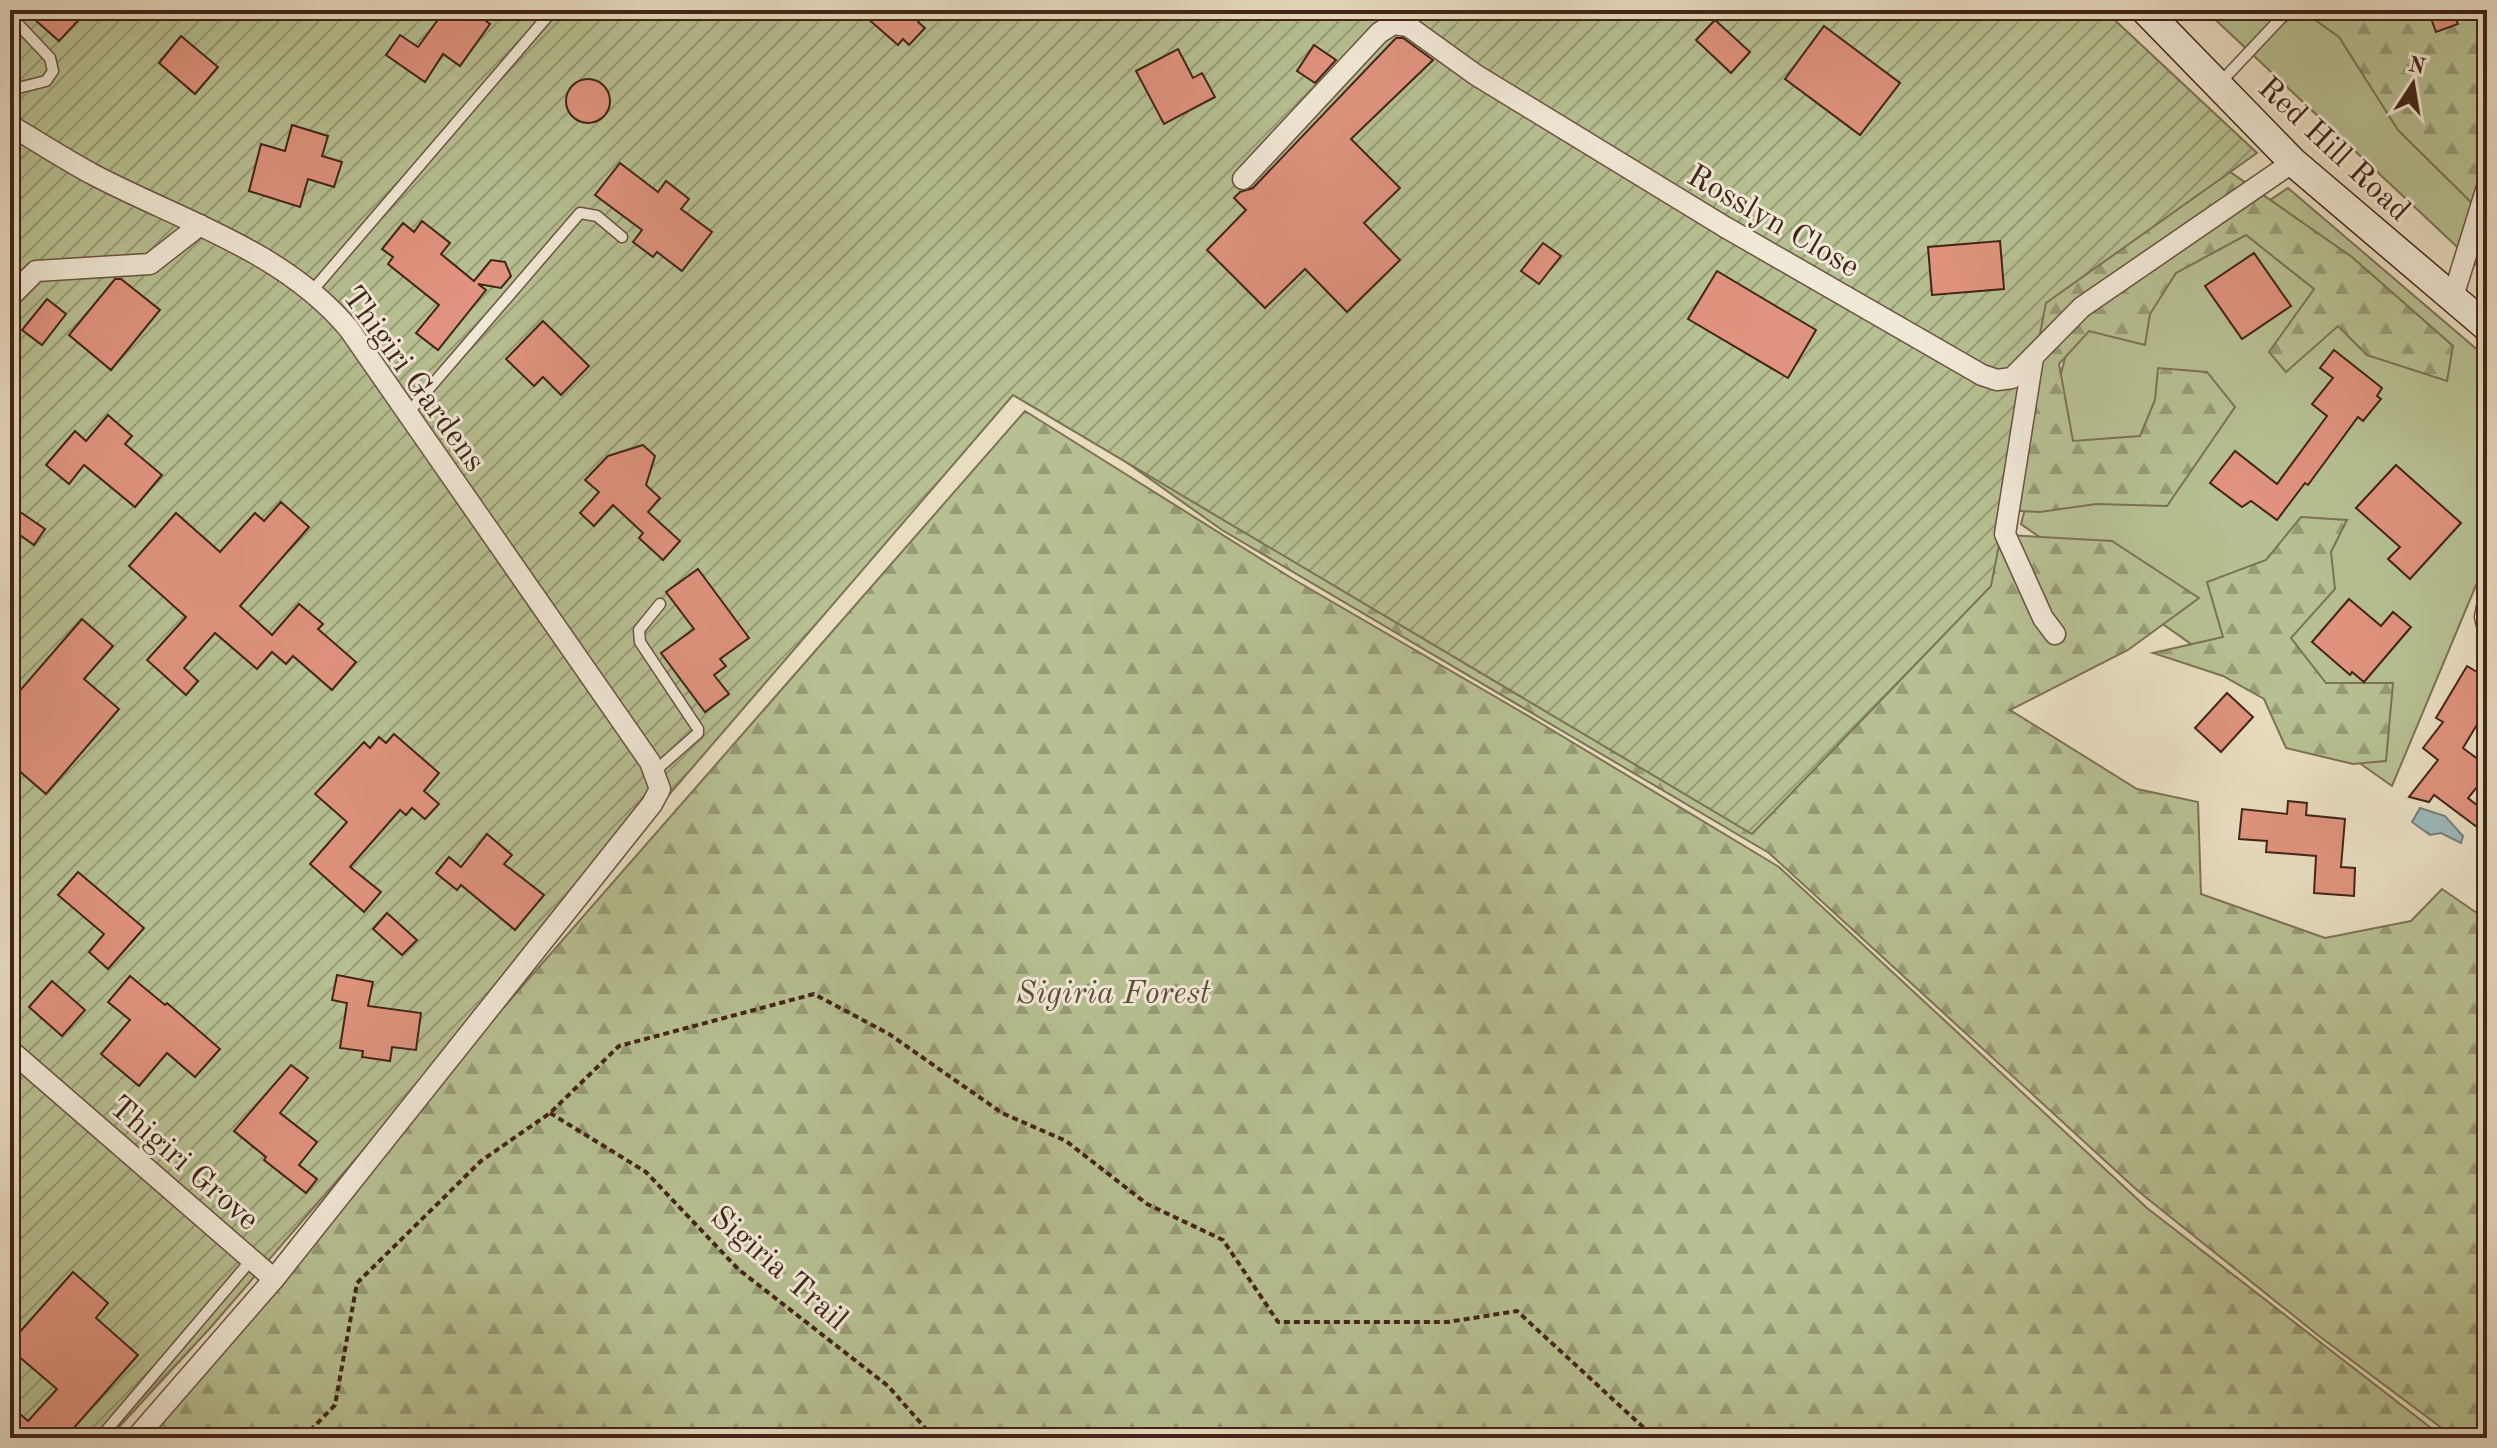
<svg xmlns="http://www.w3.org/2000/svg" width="2497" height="1448" viewBox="0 0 2497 1448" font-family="'Old Standard TT',serif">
<defs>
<pattern id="forest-firs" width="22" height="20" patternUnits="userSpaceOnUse" patternTransform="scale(2)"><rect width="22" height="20" fill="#b7c092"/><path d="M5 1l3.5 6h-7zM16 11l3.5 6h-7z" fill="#969c76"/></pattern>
<pattern id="garden-furrows" width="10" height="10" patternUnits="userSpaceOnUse" patternTransform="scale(2)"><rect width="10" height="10" fill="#b7c092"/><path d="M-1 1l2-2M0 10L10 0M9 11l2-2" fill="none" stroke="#969c76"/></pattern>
<pattern id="water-ripples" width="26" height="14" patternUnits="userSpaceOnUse" patternTransform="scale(2)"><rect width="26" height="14" fill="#9bbabc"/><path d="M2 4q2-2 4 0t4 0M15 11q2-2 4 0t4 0" fill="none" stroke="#809798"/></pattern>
</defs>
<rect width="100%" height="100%" fill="#e9ddc1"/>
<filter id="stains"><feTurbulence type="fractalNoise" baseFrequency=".0025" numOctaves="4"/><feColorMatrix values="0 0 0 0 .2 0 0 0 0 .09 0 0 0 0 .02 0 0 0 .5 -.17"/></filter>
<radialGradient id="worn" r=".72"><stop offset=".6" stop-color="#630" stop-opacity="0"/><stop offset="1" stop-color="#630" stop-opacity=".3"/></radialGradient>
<!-- grass -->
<g fill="#b7c092" stroke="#7c7255" stroke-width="2">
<path d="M2205,10H2487V275Z"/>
<path d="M2288,188L2487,358V559L2392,786L2021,524L2072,332Z"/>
</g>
<!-- forest -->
<g fill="url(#forest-firs)" stroke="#7c7255" stroke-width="2">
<path d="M1577,10L2193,146L2352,257L2453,346L2447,381L2367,355L2338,326L2286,372L2269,352L2314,289L2246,235L2176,273L2150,314L2145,345L2089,331L2059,364L2073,441L2140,436L2155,400L2158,368L2207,372L2235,407L2167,506L2096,504L2040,512L1967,508Z"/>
<path d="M2301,10H2427L2451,27L2464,10H2487V218L2398,130L2339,37Z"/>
<path d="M1026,391L1955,532L2112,541L2199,598L2128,650L2010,710L2137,789L2198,802L2201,894L2325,938L2411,921L2442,889L2487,920V1438H2455L2319,1336L2138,1191L1769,853L1222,530Z"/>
<path d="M1025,411L1293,579L1542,724L1779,867L2147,1208L2444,1438H123L268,1277Z"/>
<path d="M2301,517L2347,520L2331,552L2335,589L2291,638L2326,683H2393L2386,761L2353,764L2286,748L2264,699L2223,676L2153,653L2223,637L2207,582L2266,560Z"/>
</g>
<!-- garden -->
<path fill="url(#garden-furrows)" stroke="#7c7255" stroke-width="2" d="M10,10H2104L2257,153L2046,303L1991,586L1752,834L1013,395L211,1327L109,1438H10Z"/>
<!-- water -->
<path fill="url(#water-ripples)" stroke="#777e7a" stroke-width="2" d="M2420,808L2445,816L2463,836L2461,843L2441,833L2430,835L2412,822Z"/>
<!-- building -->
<g fill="#e0937e" stroke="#422418" stroke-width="2">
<path d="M24,10H88L59,41Z"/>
<path d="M445,10H471L490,24L460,66L443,54L425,82L386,55L400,35L418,47Z"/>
<path d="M858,10H912L921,18L918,22L925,28L909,45L903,39L898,45Z"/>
<path d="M2428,10H2452L2458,24L2436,32Z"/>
<path d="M1715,20L1750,52L1731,73L1696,40Z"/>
<path d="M1824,26L1900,83L1860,135L1785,79Z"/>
<path d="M181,36L218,67L195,94L159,63Z"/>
<path d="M1396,38H1403L1433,60L1351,139L1400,188L1364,223L1400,260L1347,312L1305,269L1265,308L1207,250L1246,210L1234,198L1240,192L1253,188Z"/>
<path d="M1314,45L1336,60L1315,83L1297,71Z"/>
<path d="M1178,49L1193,78L1202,73L1215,97L1164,124L1136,71Z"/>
<circle cx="588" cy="101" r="22"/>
<path d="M292,125L328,136L322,156L342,162L334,187L308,179L300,207L249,191L261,144L285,151Z"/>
<path d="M620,163L658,192L666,181L689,199L681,209L712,232L682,271L657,252L653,257L633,242L642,230L595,195Z"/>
<path d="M422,221L450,243L441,254L474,281L491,260L505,262L511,276L501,288L478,284L486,290L438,350L416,333L439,305L388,264L393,257L382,249L403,223L414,232Z"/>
<path d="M2000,241L2004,289L1932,295L1928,247Z"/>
<path d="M1543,243L1561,256L1539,284L1521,271Z"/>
<path d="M2254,253L2291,306L2242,339L2205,286Z"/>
<path d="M1717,271L1816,330L1788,378L1688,319Z"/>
<path d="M115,279H121L160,310L111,370L69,335Z"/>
<path d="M47,299L66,314L42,345L22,330Z"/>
<path d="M543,321L589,366L561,395L543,377L534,386L506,359Z"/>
<path d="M2334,350L2382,388L2377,396L2381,399L2363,421L2358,417L2308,485L2305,483L2277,520L2251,501L2242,507L2210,483L2235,451L2277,484L2327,416L2312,404L2333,378L2320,368Z"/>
<path d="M108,415L132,436L125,444L162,475L135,507L84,465L69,484L46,465L75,431L86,441Z"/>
<path d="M643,445L655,456L646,485L660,498L648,512L680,541L663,560L639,538L643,533L613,505L594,526L580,513L599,492L585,480L608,456Z"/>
<path d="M2396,465L2461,523L2410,579L2388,559L2400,547L2356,508Z"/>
<path d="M281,502L309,527L240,606L272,635L299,604L323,624L318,629L356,662L332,690L293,656L286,664L272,652L257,669L215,633L184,668L198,681L186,695L147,660L186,617L129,566L176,513L220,552L255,513L264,521Z"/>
<path d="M10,505L45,529L34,545L10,528Z"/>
<path d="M698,569L749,638L720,659L726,666L714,675L729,694L705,712L661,653L694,629L666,592Z"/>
<path d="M2349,599L2381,626L2393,612L2411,627L2364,682L2352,672L2350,675L2312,642Z"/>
<path d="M82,619L113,646L84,679L119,709L46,794L10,763V702Z"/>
<path d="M2467,666L2487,678V708L2463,748L2487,766V775L2468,798L2487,813L2477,827L2434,795L2429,802L2409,797L2438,760L2423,748L2443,722L2436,718Z"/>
<path d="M2227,693L2253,717L2221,752L2195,728Z"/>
<path d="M394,734L439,773L424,791L439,804L425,819L412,808L406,815L400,810L350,867L381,892L364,912L310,864L347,822L315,794L364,742L370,748L379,737L386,743Z"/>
<path d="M2288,801L2307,803L2306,815L2345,819L2341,867L2355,868L2354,896L2314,893L2316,856L2266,852L2267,841L2239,839L2242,809L2287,814Z"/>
<path d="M487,834L512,855L504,864L544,895L515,930L461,885L457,890L436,873L449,857L461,867Z"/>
<path d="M78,872L144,928L108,969L89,952L104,934L58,895Z"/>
<path d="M387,913L417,940L402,955L373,929Z"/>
<path d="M337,975L373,982L368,1006L421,1013L416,1050L392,1047L390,1061L362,1057L363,1051L340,1048L347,1003L332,1000Z"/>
<path d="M130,976L165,1005L167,1003L220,1049L195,1077L167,1053L139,1086L101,1054L130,1020L108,1002Z"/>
<path d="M52,981L85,1010L62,1036L29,1007Z"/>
<path d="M291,1065L308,1078L280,1113L317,1142L299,1165L317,1179L306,1193L264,1160L266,1157L234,1131Z"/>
<path d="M73,1272L108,1303L96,1318L138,1355L65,1438H12L16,1434L10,1428V1405L28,1421L57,1389L10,1349V1343Z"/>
</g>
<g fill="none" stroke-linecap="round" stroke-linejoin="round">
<!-- service casing -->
<g stroke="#6c5242" stroke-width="13">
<g id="service">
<path d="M2218,85L2281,18L2293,10"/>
<path d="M10,90L46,81L53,71L50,58L16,22"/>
<path d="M312,291L553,10"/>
<path d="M408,413L580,213L597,216L622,237"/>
<path d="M2487,580L2480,617L2487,647"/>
<path d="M655,771L698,733V729L640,642L639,630L660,604"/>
<path d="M100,1438L252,1259"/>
</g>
</g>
<!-- minor casing -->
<g stroke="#6c5242" stroke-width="23">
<g id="minor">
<path d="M10,125C38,142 66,160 94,175C182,221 284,251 349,329L650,762L660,789L652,804L274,1279L136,1438"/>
<path d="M1243,179L1379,33L1393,24L1408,26L1476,75L1725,227L1982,375L1997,380L2012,378L2082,307L2293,162"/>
<path d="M10,297L36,271L150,264L200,225"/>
<path d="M2452,300L2487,187"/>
<path d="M2033,358L2005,534L2043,618L2055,634"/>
<path d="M10,1050L274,1279"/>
</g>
</g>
<!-- secondary casing -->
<g stroke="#422418" stroke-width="31">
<path id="secondary" d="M2145,10L2293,162L2487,327"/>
</g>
<!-- path -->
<g stroke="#422418" stroke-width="4" stroke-dasharray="6 4" stroke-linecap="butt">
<path d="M550,1113L646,1172L738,1269L888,1386L927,1430L921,1438"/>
<path d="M927,1430L942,1438"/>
<path d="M303,1438L335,1405L357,1283L481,1161L550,1113L619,1046L814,994L889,1034L1002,1113L1066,1141L1147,1204L1223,1240L1278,1322H1448L1517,1311L1644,1428L1650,1438"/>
</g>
<!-- service -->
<use href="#service" stroke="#f1e9d7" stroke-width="10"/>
<!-- minor -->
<use href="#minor" stroke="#f1e9d7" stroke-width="20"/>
<!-- secondary -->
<use href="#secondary" stroke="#f1e9d7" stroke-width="28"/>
</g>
<g text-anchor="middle" stroke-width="6" stroke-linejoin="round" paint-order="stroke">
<!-- street labels -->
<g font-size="32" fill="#422418" stroke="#f1e9d7">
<text transform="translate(2335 148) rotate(43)" y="11">Red Hill Road</text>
<text transform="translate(1774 220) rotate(30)" y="11">Rosslyn Close</text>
<text transform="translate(415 378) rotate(54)" y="11">Thigiri Gardens</text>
<text transform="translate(185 1162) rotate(41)" y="11">Thigiri Grove</text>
<text transform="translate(780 1267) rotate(41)" y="11">Sigiria Trail</text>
</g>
<!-- park labels -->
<g font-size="32" font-style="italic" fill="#5f4b36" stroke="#f1e9d7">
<text x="1113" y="1003">Sigiria Forest</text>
</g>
</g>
<!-- margin -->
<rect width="2497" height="1448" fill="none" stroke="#e9ddc1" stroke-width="40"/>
<rect x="12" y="12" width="2473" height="1424" fill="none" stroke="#422418" stroke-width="4"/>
<rect x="20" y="20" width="2457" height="1408" fill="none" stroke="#422418" stroke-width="2"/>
<!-- north arrow -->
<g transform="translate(2413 84) rotate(12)" stroke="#f1e9d7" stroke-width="6" paint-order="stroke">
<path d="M0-6L14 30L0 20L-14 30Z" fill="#422418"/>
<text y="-12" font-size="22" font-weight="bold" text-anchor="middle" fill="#422418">N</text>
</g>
<rect width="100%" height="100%" filter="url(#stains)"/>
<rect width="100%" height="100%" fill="url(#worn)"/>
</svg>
